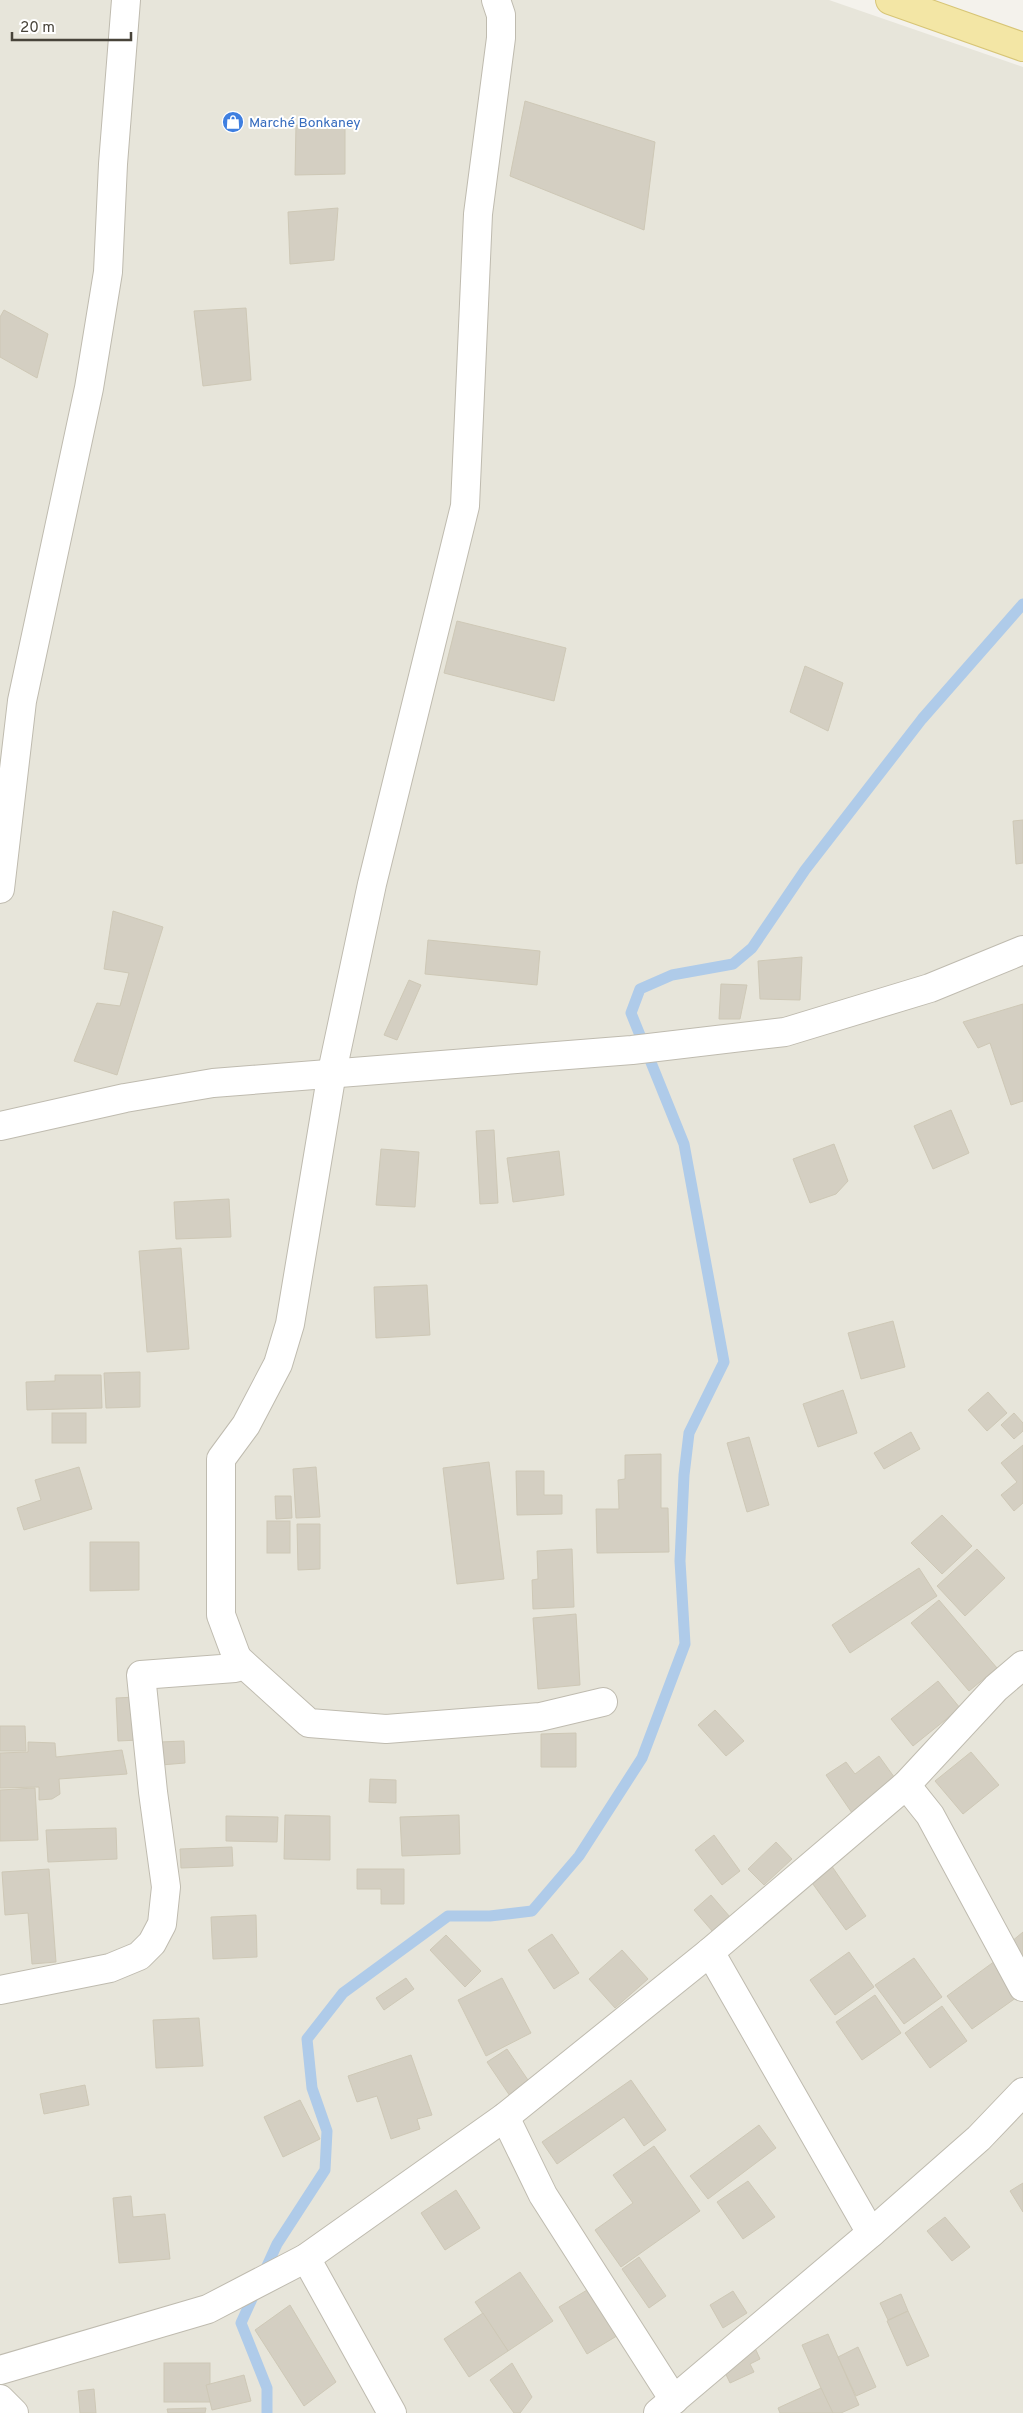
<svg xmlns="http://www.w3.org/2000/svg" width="1023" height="2413" viewBox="0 0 1023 2413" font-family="Overpass,sans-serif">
<rect width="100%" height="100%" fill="#f4f2ec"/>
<!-- residential -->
<path fill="#e7e5da" d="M0,0H829L1023,67V2413H0Z"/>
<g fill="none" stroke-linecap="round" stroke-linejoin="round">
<!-- stream -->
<path stroke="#afcbe9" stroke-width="11" d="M267,2413V2388L241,2323L277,2244L325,2170L327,2131L312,2088L307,2039L343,1993L448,1916H490L532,1911L579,1856L642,1758L685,1644L680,1561L684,1475L689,1433L724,1362L684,1144L631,1013L640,989L672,975L733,964L752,948L805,870L922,719L1023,604"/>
</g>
<!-- building -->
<g fill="#d4cfc2" stroke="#cec8b6">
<path d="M525,101L655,142L644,230L510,176Z"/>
<path d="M296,125L345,128V174L295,175Z"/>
<path d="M338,208L334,260L290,264L288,212Z"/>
<path d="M246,308L251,380L203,386L194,311Z"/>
<path d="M4,310L48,334L37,378L0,357V317Z"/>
<path d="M457,621L566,648L554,701L444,673Z"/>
<path d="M805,666L843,683L828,731L790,712Z"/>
<path d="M1023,820V863L1016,864L1013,821Z"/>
<path d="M113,911L163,927L117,1075L74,1061L97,1003L120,1006L129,973L104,969Z"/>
<path d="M428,940L540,951L537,985L425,974Z"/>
<path d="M802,957L800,1000L760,999L758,961Z"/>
<path d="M409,980L421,985L397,1040L384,1035Z"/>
<path d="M721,984L747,985L740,1019H719Z"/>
<path d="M1023,1004V1101L1011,1105L990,1043L978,1048L963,1022Z"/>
<path d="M951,1110L969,1153L933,1169L914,1126Z"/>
<path d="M494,1130L498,1203L480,1204L476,1131Z"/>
<path d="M834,1144L848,1181L836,1194L810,1203L793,1159Z"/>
<path d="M381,1149L419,1152L415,1207L376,1205Z"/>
<path d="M559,1151L564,1195L513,1202L507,1158Z"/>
<path d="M229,1199L231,1237L176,1239L174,1202Z"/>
<path d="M181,1248L189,1349L147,1352L139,1251Z"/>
<path d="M427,1285L430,1335L376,1338L374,1287Z"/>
<path d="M893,1321L905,1367L861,1379L848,1333Z"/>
<path d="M140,1372V1407L106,1408L104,1373Z"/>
<path d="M55,1375H101L102,1408L27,1410L26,1382L55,1381Z"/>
<path d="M843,1390L857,1433L818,1447L803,1404Z"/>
<path d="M988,1392L1007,1413L987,1431L968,1410Z"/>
<rect x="52" y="1413" width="34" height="30"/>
<path d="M1014,1413L1023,1423V1431L1014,1439L1001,1425Z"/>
<path d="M911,1432L920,1449L884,1469L874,1453Z"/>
<path d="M749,1437L769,1505L747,1512L727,1443Z"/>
<path d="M1023,1445V1503L1014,1511L1001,1495L1017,1482L1001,1463Z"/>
<path d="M661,1454V1508H668L669,1552L597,1553L596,1509H619L618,1480L625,1479V1455Z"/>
<path d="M489,1462L504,1579L457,1584L443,1468Z"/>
<path d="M79,1467L92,1509L24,1530L17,1508L41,1500L35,1480Z"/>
<path d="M316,1467L320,1517L296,1518L293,1469Z"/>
<path d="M516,1471H544V1495H562V1514L517,1515Z"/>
<path d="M275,1496H291L292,1518L276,1519Z"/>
<path d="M942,1515L972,1546L942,1574L911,1543Z"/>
<rect x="267" y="1521" width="23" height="32"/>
<path d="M297,1524H320V1569L298,1570Z"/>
<path d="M90,1542H139V1590L90,1591Z"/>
<path d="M572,1549L574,1607L533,1609L532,1580L538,1579L537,1551Z"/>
<path d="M977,1549L1005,1578L965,1616L937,1586Z"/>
<path d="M919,1568L937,1596L850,1653L832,1625Z"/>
<path d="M939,1600L997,1668L969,1691L911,1623Z"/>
<path d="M576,1614L580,1685L538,1689L533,1618Z"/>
<path d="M938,1681L960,1708L913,1746L891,1719Z"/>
<path d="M136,1697L139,1740L118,1741L116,1698Z"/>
<path d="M715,1710L744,1741L726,1756L698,1725Z"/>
<path d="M0,1726H25L26,1751H0Z"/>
<path d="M576,1733V1767H541V1734Z"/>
<path d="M184,1741L185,1763L161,1765L160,1742Z"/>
<path d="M28,1742L55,1743L56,1757L122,1750L127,1774L59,1779L60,1794L52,1799L39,1800V1787L0,1788V1753L28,1752Z"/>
<path d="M971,1752L999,1785L963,1814L935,1781Z"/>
<path d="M879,1756L897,1781L852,1813L826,1775L846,1762L855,1774Z"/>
<path d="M370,1779L396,1780V1803L369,1802Z"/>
<path d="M35,1788L38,1840L0,1841V1790Z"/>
<path d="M285,1815L330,1816V1860L284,1859Z"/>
<path d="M459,1815L460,1854L402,1856L400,1817Z"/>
<path d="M226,1816L278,1817L277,1842L226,1841Z"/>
<path d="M116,1828L117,1859L48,1862L46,1830Z"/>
<path d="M714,1835L740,1871L722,1885L695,1850Z"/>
<path d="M776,1842L792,1859L764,1885L748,1869Z"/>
<path d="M232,1847L233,1866L181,1868L180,1849Z"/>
<path d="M831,1865L866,1916L846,1930L810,1880Z"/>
<path d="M49,1869L56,1962L32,1964L28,1913L5,1915L2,1872Z"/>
<path d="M357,1869H404V1904H381V1889H357Z"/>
<path d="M711,1895L730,1917L713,1932L694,1910Z"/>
<path d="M256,1915L257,1957L213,1959L211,1917Z"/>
<path d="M1023,1932V1956L1011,1942Z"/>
<path d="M552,1934L579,1973L554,1989L528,1950Z"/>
<path d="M446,1935L481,1971L465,1987L430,1950Z"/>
<path d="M622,1950L648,1979L615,2008L589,1979Z"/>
<path d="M849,1952L874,1987L835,2015L810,1980Z"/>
<path d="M914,1958L942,1997L904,2024L875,1985Z"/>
<path d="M995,1961L1020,1995L972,2029L947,1996Z"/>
<path d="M406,1978L414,1989L384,2010L376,1998Z"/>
<path d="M502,1978L531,2033L486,2056L458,2000Z"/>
<path d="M875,1995L901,2033L862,2060L836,2022Z"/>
<path d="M942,2006L967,2041L930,2068L905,2033Z"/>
<path d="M199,2018L203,2066L156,2068L153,2020Z"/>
<path d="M507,2049L530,2083L510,2096L487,2062Z"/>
<path d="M411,2055L432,2115L417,2119L420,2129L391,2139L377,2096L357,2102L348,2076Z"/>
<path d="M631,2080L666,2130L644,2146L624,2117L557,2164L542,2142Z"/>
<path d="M85,2085L89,2105L44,2114L40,2094Z"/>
<path d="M300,2100L320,2139L283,2157L264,2117Z"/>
<path d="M759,2125L776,2148L708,2199L690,2176Z"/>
<path d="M654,2146L700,2211L621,2267L595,2230L633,2203L613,2175Z"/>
<path d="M748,2181L775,2217L743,2239L717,2202Z"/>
<path d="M1023,2183V2212L1010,2191Z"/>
<path d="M456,2190L480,2228L445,2250L421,2213Z"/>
<path d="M131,2196L133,2217L165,2214L170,2259L119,2263L113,2198Z"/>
<path d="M945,2217L970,2247L952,2261L927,2231Z"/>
<path d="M639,2257L666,2296L649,2308L622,2269Z"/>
<path d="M520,2272L553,2321L508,2351L475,2302Z"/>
<path d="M597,2284L625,2331L587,2354L559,2307Z"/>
<path d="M733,2291L747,2313L723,2328L710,2305Z"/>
<path d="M901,2294L908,2311L888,2320L880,2303Z"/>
<path d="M290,2305L336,2382L304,2406L255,2330Z"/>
<path d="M908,2311L929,2356L907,2366L887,2321Z"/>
<path d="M483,2313L508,2351L469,2377L444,2339Z"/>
<path d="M828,2334L859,2405L841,2413H832L802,2345Z"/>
<path d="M858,2347L876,2387L856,2396L838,2357Z"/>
<path d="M755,2348L760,2359L750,2364L754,2372L730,2383L721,2364Z"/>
<rect x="164" y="2363" width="46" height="39"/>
<path d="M512,2363L532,2397L520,2413H514L490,2380Z"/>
<path d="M244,2375L251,2401L212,2410L206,2385Z"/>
<path d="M821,2388L833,2413H780L778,2408Z"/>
<path d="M94,2389L96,2413H80L78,2391Z"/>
<path d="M206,2408L205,2413H168L167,2409Z"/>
</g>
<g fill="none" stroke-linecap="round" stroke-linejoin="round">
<!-- minor casing -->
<g stroke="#bfbbaf" stroke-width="30">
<g id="minor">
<path d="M0,889L22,701L89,388L108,272L113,164L126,0"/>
<path d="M0,1126L125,1098L213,1083L632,1050L785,1032L930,988L1023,950"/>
<path d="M237,1658L309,1723L386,1729L540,1717L603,1702"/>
<path d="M906,1785L930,1815L1023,1987"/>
<path d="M710,1952L871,2233"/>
<path d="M0,1990L110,1968L139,1956L152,1943L162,1924L166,1887L153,1792L141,1675L235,1668L237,1658L221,1615V1459L246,1425L278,1364L290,1324L332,1072L372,884L465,506L478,214L501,38V15L496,0"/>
<path d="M505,2117L543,2195L674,2400"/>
<path d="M306,2258L392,2413"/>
<path d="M0,2370L208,2309L306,2258L505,2117L710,1952L906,1785L996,1688L1023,1665"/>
<path d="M0,2399L14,2413"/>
<path d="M658,2413L871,2233L979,2138L1023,2092"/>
</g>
</g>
<!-- major casing -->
<g stroke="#d7c576" stroke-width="30">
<path id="major" d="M890,0L1023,47"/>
</g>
<!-- minor -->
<use href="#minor" stroke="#fff" stroke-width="28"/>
<!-- major -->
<use href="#major" stroke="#f3e6a5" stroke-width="28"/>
</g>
<!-- icons -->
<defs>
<g id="shop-disc" transform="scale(1.125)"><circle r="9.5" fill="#3f7fe0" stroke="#fff"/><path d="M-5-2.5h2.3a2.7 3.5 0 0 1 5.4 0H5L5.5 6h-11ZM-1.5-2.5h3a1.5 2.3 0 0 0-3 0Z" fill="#fff"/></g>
</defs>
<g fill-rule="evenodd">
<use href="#shop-disc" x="233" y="122"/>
</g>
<g text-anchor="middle" stroke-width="4" stroke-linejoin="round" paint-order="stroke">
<!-- shop labels -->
<g font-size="14" fill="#366cbe" stroke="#fff" text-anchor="start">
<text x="249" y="127">Marché Bonkaney</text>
</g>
</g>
<!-- scale -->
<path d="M12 32v8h119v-8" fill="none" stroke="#48443a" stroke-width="2.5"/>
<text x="20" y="32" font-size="15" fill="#48443a" stroke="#ffffff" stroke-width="4" paint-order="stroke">20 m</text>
</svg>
